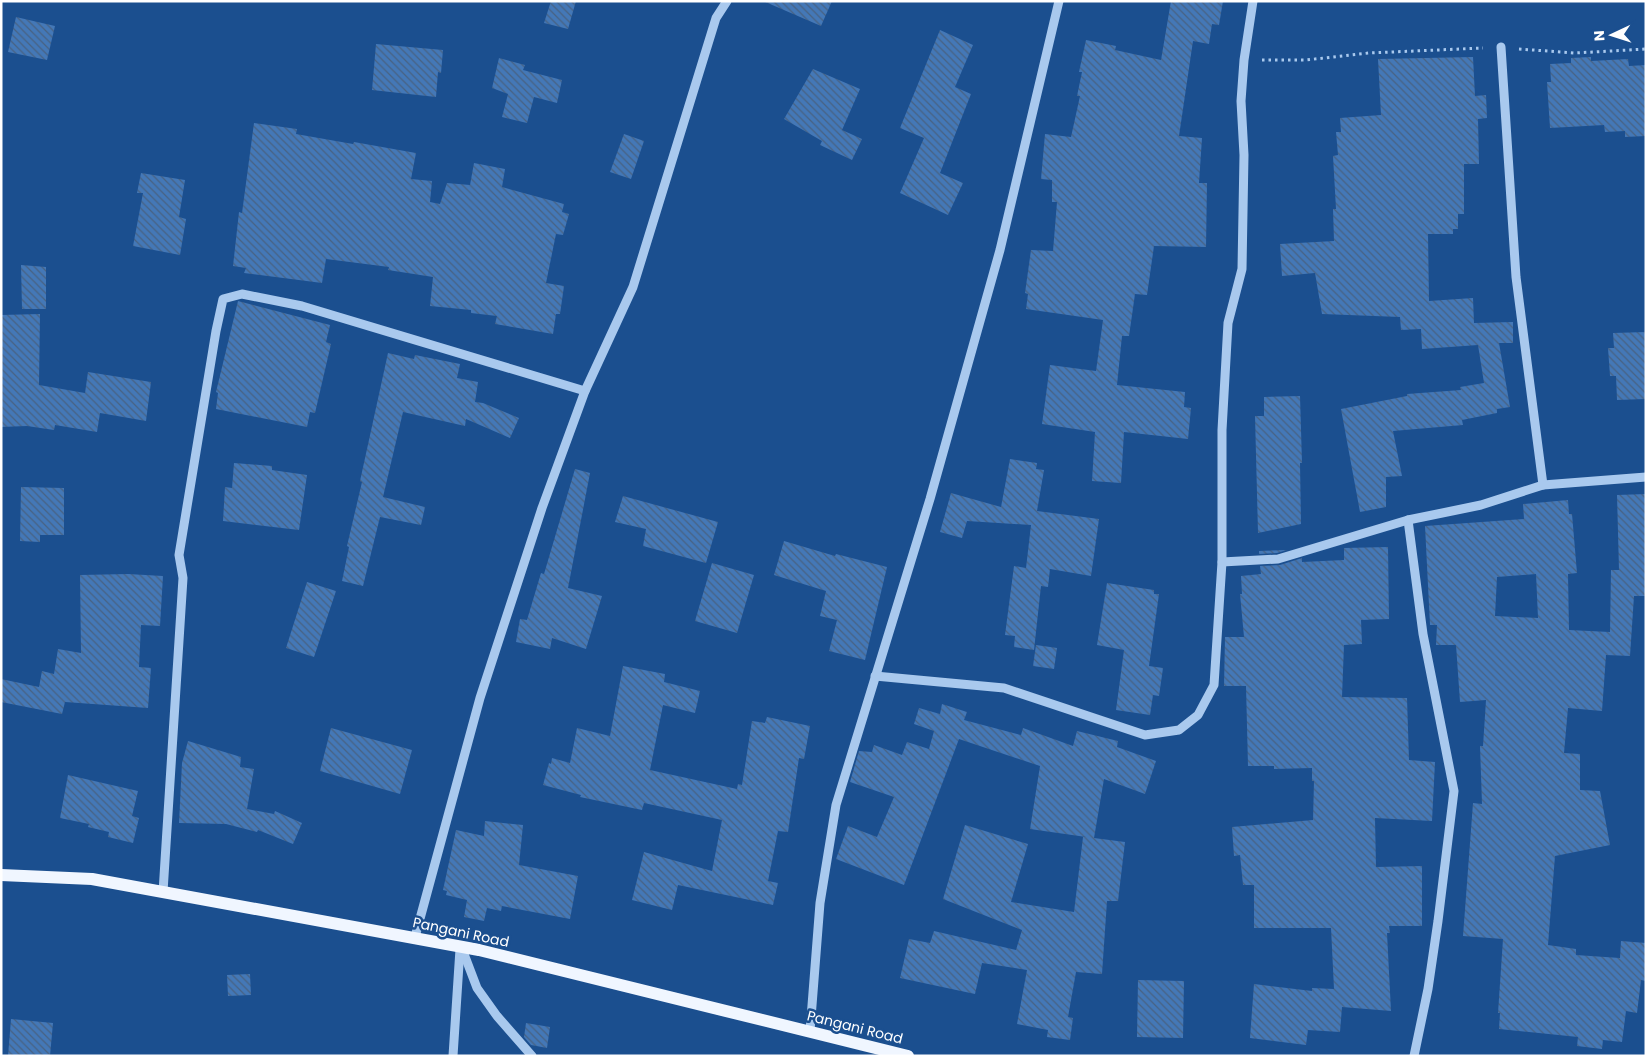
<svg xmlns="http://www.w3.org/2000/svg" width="1647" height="1057" viewBox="0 0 1647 1057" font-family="Poppins,sans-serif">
<defs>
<pattern id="building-back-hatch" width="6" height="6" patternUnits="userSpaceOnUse" patternTransform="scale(1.25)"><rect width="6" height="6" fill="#4478b7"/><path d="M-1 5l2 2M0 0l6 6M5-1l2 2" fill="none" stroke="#486282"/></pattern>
</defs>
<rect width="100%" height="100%" fill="#1b4f8f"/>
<!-- building -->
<g fill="url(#building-back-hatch)" fill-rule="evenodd">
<path d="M551,1H576L568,29L544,23Z"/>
<path d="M763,1H832L821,26Z"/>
<path d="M1171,1H1223L1219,25L1212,24L1209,44L1193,41L1179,136L1202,138L1199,183H1207L1206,247L1154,246L1147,295L1135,294L1129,336H1122L1117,385L1185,392L1184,407L1191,408L1188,439L1124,432L1121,483L1092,481L1095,432L1042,424L1050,365L1096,371L1103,320L1026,309L1028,294L1025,293L1031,250L1053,251L1057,202H1052V180L1041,179L1045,134L1071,137L1080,96H1077L1082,72H1079L1086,40L1116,46L1115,50L1161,60Z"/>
<path d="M16,17L55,26L47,60L8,52Z"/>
<path d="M940,30L973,45L955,87L971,94L940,173L963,183L948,215L900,193L924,138L900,128Z"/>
<path d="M376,44L443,50L441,73L438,72L436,97L372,90Z"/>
<path d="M1473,57L1475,96L1486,95L1487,118L1478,119L1479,164H1464V214H1458V229H1453V234H1428L1429,301L1473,298L1474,323L1513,322V343H1499L1510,407L1497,409V413L1462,420L1463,425L1393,431L1402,476L1386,477V507L1360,512L1341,409L1407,396V394L1461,390L1460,387L1484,383L1478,345L1422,349L1421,329L1401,330L1400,317L1322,314L1315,273L1282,276L1280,244L1334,241L1333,209H1336L1333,156L1338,155L1336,132H1341L1340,118L1381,115L1378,59Z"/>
<path d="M1591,57V61L1628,59L1629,66L1646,65V136L1625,137V131L1605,132L1604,125L1550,128L1547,82H1551L1550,64L1571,63V58Z"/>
<path d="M499,58L525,65L523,70L562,80L557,103L534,97L527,123L502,117L508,94L492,88Z"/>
<path d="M813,69L860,89L842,130L862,139L852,160L820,145L822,141L784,119Z"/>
<path d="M254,123L297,129L296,134L353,144L354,142L416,153L411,179L432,181L430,202L440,204L447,183L470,185L474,163L505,169L502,187L564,204L562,212L569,214L563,235L556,234L546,283L564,286L560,314H556L553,334L495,324L497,316L471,313V310L430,306L433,277L388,270L389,267L326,259L322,283L244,273L246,268L233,266L239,212L242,213Z"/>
<path d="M624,134L644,141L631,179L610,172Z"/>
<path d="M141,173L185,180L179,217L186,219L180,255L133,246L143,193H137Z"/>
<path d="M21,265L46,267V309H22Z"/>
<path d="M238,301L330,325L326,342L331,344L315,413L310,412L307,427L216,409L218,393L216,392Z"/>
<path d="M40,314L39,385L85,393L88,372L151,382L146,421L100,413L97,432L55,425L54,430L27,426L1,427V315Z"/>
<path d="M1646,332V399L1617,400L1616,376H1610L1608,348H1614L1613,333Z"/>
<path d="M388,353L414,359L415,355L460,364L457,378L478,382L475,402L483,403L519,418L510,438L466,419L465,426L403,412L383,497L425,507L421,525L380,517L363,586L342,581L349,547L347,546L362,482L360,481Z"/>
<path d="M1300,396L1302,463H1300L1301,524L1258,533L1255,416H1264V397Z"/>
<path d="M1010,459L1037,463L1036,469L1044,470L1037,511L1099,519L1091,576L1050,569L1048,587L1041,586L1034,650L1014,647L1015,636L1005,635L1014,566L1026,568L1031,525L967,521L962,538L940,532L951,493L1001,507Z"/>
<path d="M234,463L272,466V470L307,475L299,530L223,521L225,487L232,488Z"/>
<path d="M575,469L590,473L568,588L602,596L586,649L552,638L550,649L516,642L520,619L527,620L541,573L544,574Z"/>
<path d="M21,487L64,488V535H40V542L20,541Z"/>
<path d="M1646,494V596H1634L1630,656L1606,655L1602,711L1568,708L1564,753L1580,754V790L1600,791L1610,845L1555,856L1548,945L1576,949V955L1620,958L1621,941L1646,943V981L1641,980L1637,1013L1626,1011L1622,1042L1603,1040L1602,1049L1577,1046L1578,1037L1499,1029L1500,1013H1498L1503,939L1463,936L1473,803L1482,804L1480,746H1483L1486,700L1460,702L1456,645H1436L1437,625H1430L1425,526L1524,519L1523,504L1568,500L1569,514H1572L1577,573L1568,574L1569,630L1610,632L1611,570H1619L1617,495ZM1536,574L1538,618L1495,616L1497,577Z"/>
<path d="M623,496L718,522L706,563L643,546L646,529L615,522Z"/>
<path d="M784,541L835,556L836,554L887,567L865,660L829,651L837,620L820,616L826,591L774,575Z"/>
<path d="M1388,547L1389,619L1361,620L1362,644L1344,645L1342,697L1407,698L1409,760L1435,762L1432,821L1375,818L1376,867L1422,866V926H1389L1390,933H1387L1391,1011L1342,1007L1340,1032L1308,1030L1306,1045L1250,1038L1254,984L1312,991V988L1334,989L1331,928H1254V885H1243L1240,855L1234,856L1232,827L1313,820L1314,781H1312V768L1274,769V766H1248L1246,686H1224L1225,637H1244L1240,594H1242L1241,576L1261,574L1260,566L1280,565L1302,558V562L1344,560V548Z"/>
<path d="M1287,550L1277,553L1259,554V551Z"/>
<path d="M712,563L754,575L737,633L695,621Z"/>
<path d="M128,574L163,576L160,626L141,625L139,667L151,668L148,708L65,702L62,714L1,702V679L39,687L42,671L54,674L58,649L81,653L80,575Z"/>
<path d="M307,582L336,591L314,657L286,648Z"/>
<path d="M1107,583L1154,590V594H1159L1149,666L1163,668L1159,696L1153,695L1150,715L1116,710L1124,650L1097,645Z"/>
<path d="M1036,645L1057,648L1054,669L1033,666Z"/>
<path d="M623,666L665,674L664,682L700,691L695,713L663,705L650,770L737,789L738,784L742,785L752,721L765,723L767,717L810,726L804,759L799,758L788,832L778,831L768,881L778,883L773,905L678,885L672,910L632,900L644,852L712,871L722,820L644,803L642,810L580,797L581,795L543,785L549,763L551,764L552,758L570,763L577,728L610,736Z"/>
<path d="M942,704L967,712L964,720L1021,735L1023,728L1073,746L1077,731L1118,741L1117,747L1156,761L1145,794L1104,779L1094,838L1125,842L1118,901H1107L1102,974L1076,972L1068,1017L1073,1018L1070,1040L1047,1037L1048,1030L1017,1024L1027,970L982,963L975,994L900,978L909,939L930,943L934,931L1016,950L1022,930L943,899L965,825L1028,844L1011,902L1074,912L1083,837H1086L1030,829L1040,766L959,739L904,885L836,859L848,826L877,837L894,797L850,782L859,751L872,752L874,745L902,755L907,742L929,749L934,731L914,724L919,708L940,714Z"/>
<path d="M331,728L412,750L400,794L320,771Z"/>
<path d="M188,741L241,757L240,767L254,769L247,809L274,814L275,811L302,823L293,844L258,830L257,832L226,824L179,823L182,763Z"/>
<path d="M68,775L138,791L132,816L139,818L133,843L108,837L109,832L88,827L89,824L60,818Z"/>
<path d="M485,821L523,825L519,865L578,876L570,919L502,906L501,911L487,908L484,921L464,917L467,900L446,895L447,891L443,890L456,830L484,836Z"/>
<path d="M250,974L251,995L228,996L227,975Z"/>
<path d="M1138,980L1184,981L1183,1038L1137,1037Z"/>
<path d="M11,1019L53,1023L50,1056H8Z"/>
<path d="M526,1023L550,1027L547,1048L531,1045L524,1037Z"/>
</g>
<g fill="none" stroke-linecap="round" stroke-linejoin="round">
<!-- path -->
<g stroke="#a9c9ee" stroke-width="3" stroke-dasharray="2.5 4" stroke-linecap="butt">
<path d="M1519,49L1575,53L1646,49"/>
<path d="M1262,60H1306L1369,53L1483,48"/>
</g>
<!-- minor -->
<g stroke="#a9c9ee" stroke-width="9">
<path d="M1501,47L1516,277L1543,485"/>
<path d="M1408,520L1423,634L1454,791L1438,921L1428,989L1414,1056"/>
<path d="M1222,562L1278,559L1408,520L1481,505L1543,485L1646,477"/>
<path d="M875,676L1004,688L1145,735L1179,730L1198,715L1214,685L1222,562V430L1228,323L1242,269L1244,155L1241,101L1244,60L1253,1"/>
<path d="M163,892L183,578L179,555L216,331L223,299L242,294L302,306L585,391"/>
<path d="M415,937L480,698L542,508L585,391L633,287L716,18L727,1"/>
<path d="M461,946L477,988L497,1016L532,1056"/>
<path d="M810,1031L820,903L836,805L930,499L1000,250L1059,1"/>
<path d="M453,1056L460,949"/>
</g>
<!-- major -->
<path stroke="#f0f6ff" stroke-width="12" d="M1,875L92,879L479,950L908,1056"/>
</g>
<g text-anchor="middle" stroke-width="5" stroke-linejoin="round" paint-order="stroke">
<!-- street labels -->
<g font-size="14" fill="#fff" stroke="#1b4f8f">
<text transform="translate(461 932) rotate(12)" y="5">Pangani Road</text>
<text transform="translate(855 1027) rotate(14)" y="5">Pangani Road</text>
</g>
</g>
<!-- border -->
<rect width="1647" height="1057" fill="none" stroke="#ffffff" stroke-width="5"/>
<!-- north arrow -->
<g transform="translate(1612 35) rotate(266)" stroke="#1b4f8f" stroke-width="4" paint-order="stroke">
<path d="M0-4L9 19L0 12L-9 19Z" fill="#ffffff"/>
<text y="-8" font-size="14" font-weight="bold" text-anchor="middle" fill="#ffffff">N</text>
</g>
</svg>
